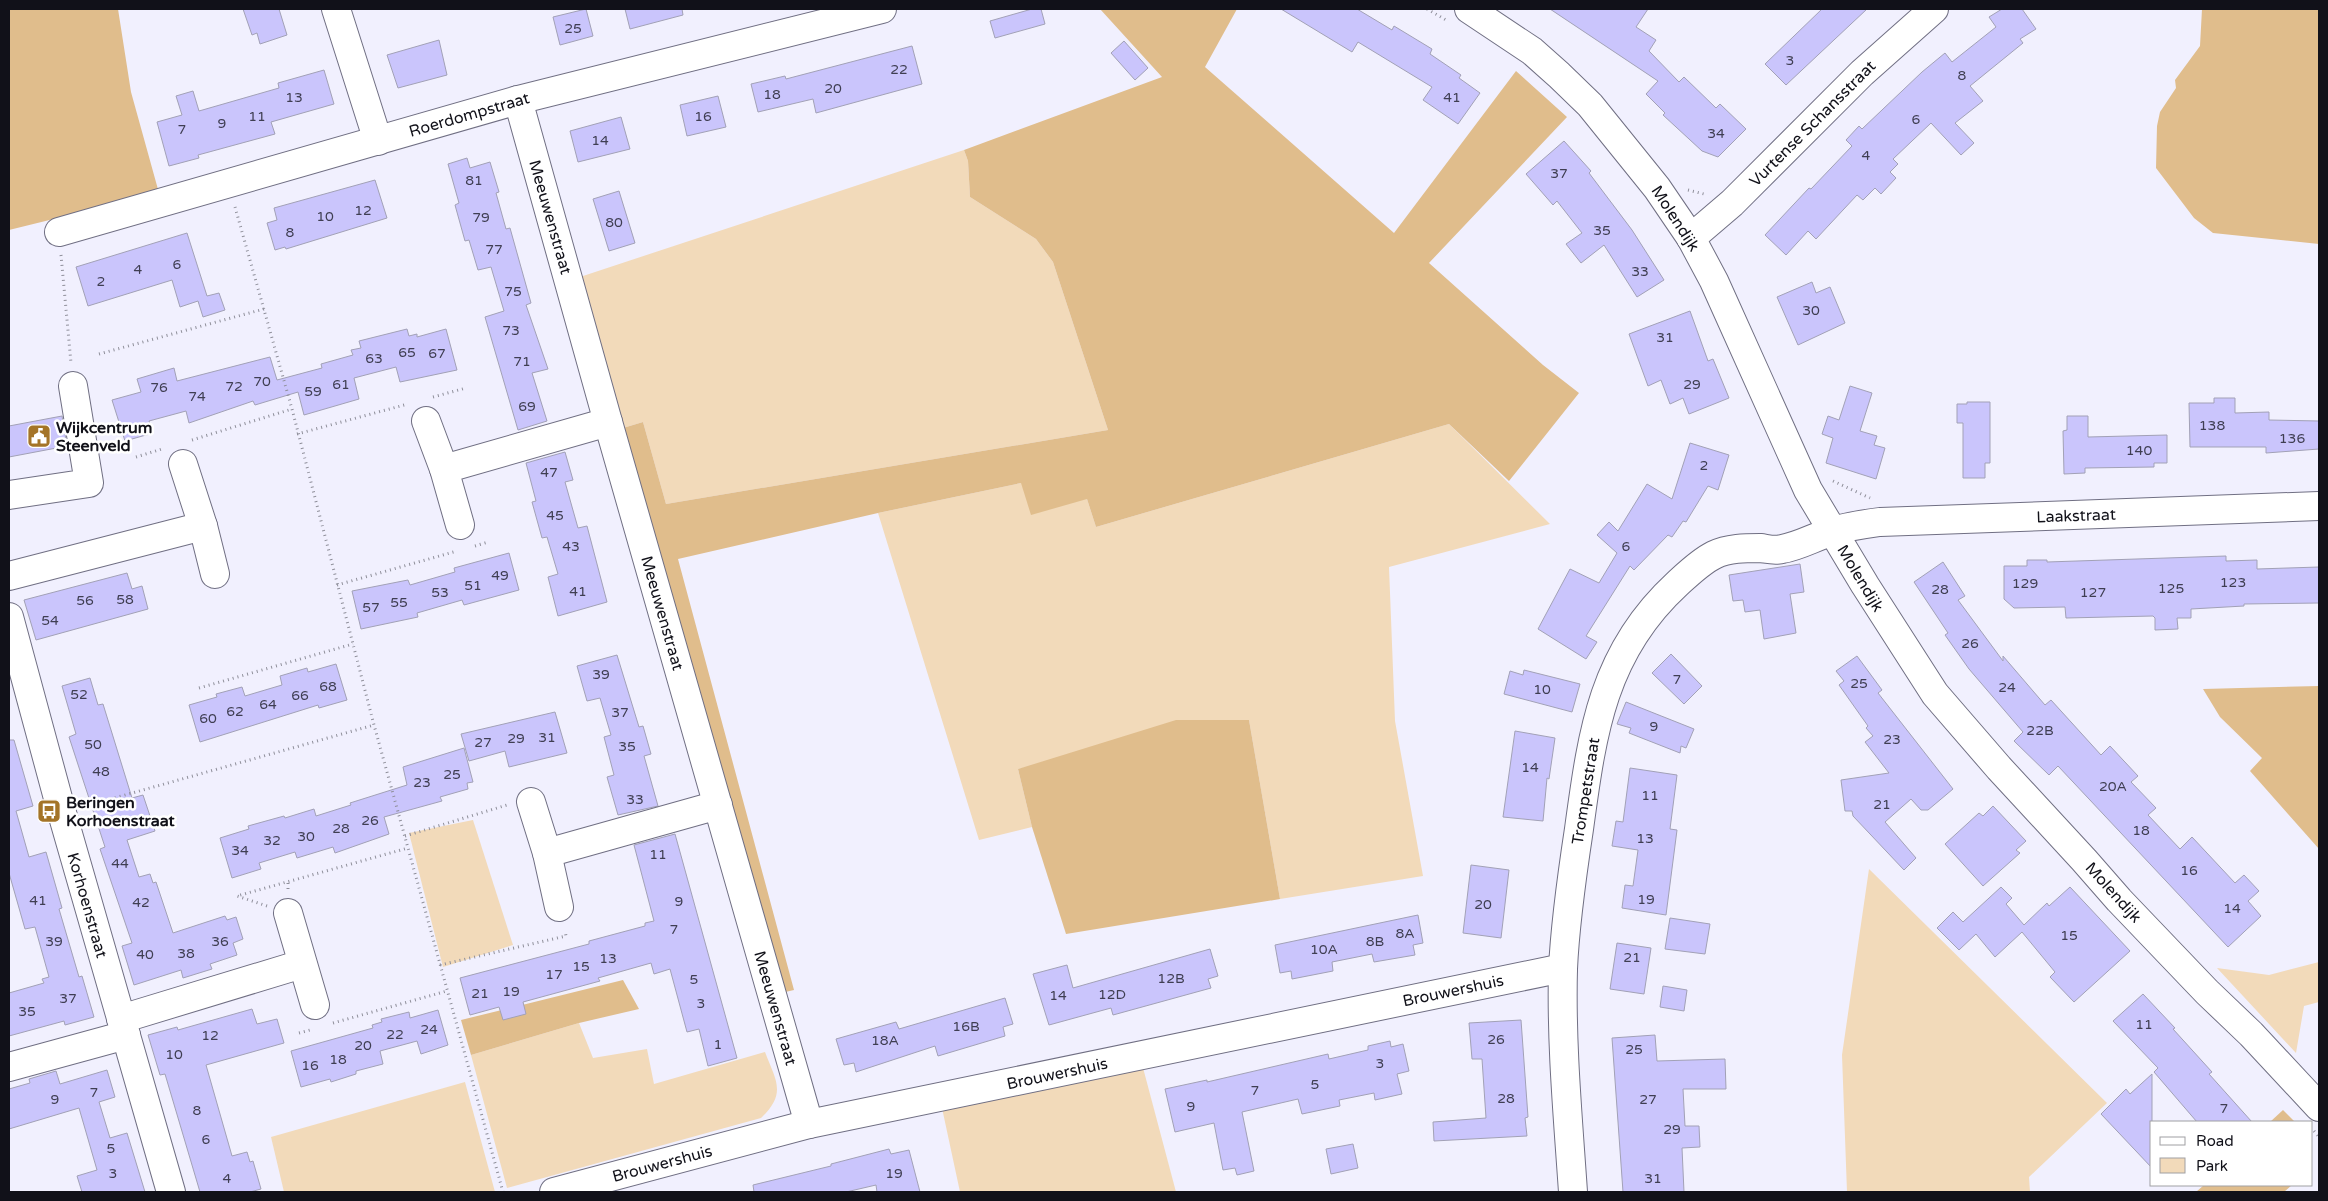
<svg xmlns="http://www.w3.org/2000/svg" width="2328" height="1201" viewBox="0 0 2328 1201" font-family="'Varela Round',sans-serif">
<rect width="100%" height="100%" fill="#f1f0fe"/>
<!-- green -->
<g fill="#f2daba">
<path d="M964,150L968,161L970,197L1036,239L1053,262L1108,430L666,504L643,422L623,428L580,277Z"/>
<path d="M1449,424L1550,524L1389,567L1395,721L1423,876L1280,899L1249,720L1018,769L1032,827L979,840L878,513L1021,483L1087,499L1096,527Z"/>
<path d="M473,820L513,945L443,967L409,833Z"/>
<path d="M1869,869L2107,1103L2029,1177L2030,1192H1847L1842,1055Z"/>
<path d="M2319,962V1002L2304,1006L2296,1053L2217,968L2269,975Z"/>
<path d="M579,1023L593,1058L647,1049L654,1084L765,1052C776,1081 787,1093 761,1118L507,1188L471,1055Z"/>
<path d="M1142,1064L1176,1192H960L942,1108Z"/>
<path d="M465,1082L495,1192H284L271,1137Z"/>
</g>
<!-- forest -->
<g fill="#e0bd8c">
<path d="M9,9H118L131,92L159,193L9,230Z"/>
<path d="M1100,9H1237L1205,67L1394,233L1516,71L1567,117L1429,263L1543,365L1579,393L1509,481L1449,424L1096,527L1087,499L1031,515L1021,483L878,513L678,559L794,990L781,993L623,428L643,422L666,504L1108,430L1053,262L1036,239L970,197L968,161L964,150L1162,77Z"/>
<path d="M2202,9H2319V244L2213,233L2194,218L2156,168L2157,126L2160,112L2176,88L2175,80L2200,46Z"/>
<path d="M2319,686V849L2250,771L2262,758L2220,717L2203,689Z"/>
<path d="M1176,720H1249L1280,899L1066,934L1032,827L1018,769Z"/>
<path d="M623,980L639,1009L579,1023L471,1055L461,1020Z"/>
<path d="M2283,1110L2295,1122H2270Z"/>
<path d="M2204,1185H2292L2284,1192H2196Z"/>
</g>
<!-- building -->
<g fill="#cac5fc" stroke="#a2a1b6">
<path d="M243,9H279L287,35L260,44L257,33L252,35Z"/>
<path d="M586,9L593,36L560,45L553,17Z"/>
<path d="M625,9H682L683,15L630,29Z"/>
<path d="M1032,9H1041L1045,24L995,38L990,21Z"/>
<path d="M1281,9H1357L1392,30L1394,26L1432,49L1430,54L1461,75L1459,78L1480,93L1458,124L1423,100L1432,87L1358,42L1352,52Z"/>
<path d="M1550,9H1648L1636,27L1656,40L1649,51L1679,82L1684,77L1716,108L1720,104L1746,129L1718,157L1702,151L1663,115L1665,113L1646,94L1658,81Z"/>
<path d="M1822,9H1867L1786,85L1765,64Z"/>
<path d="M2002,9H2022L2036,29L2020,39L2023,43L1970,86L1983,101L1955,123L1974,143L1961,155L1931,123L1893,159L1898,164L1890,172L1896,178L1881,194L1875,188L1863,200L1857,195L1816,239L1808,231L1786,255L1765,235L1809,188L1811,189L1852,146L1846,140L1859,126L1862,129L1922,72L1945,53L1952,62L1996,27L1989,17Z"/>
<path d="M439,40L447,75L398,88L387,55Z"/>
<path d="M1124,41L1148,68L1135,80L1111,53Z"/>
<path d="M912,46L922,84L816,113L813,99L758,112L751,84L785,76L786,79Z"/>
<path d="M324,70L334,104L271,122L275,134L198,155L199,158L169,166L157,122L182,115L176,96L193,91L199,111L279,88L278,83Z"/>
<path d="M718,96L726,127L687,136L680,105Z"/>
<path d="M621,117L630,149L578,162L570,131Z"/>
<path d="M1564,141L1591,171L1589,173L1632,230L1664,280L1637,297L1604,245L1581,263L1566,244L1582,233L1557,201L1553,205L1526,174Z"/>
<path d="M467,158L470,168L490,162L499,192L496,193L506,229L510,228L531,303L526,305L548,369L532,373L547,421L518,430L485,317L504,311L491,267L478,270L469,240L465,241L455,205L459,203L448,164Z"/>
<path d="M375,180L387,218L286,249L285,247L275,250L267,223L277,220L274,208Z"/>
<path d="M619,191L635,243L609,251L593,199Z"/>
<path d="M187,233L207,296L219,293L225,310L203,317L198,301L180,307L172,280L88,306L76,267Z"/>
<path d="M1812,282L1816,293L1830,287L1845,323L1798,345L1777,297Z"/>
<path d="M1690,311L1708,361L1713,359L1729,398L1689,414L1683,398L1670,404L1661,380L1648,386L1629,334Z"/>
<path d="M407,329L409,336L417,334V337L446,329L457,370L400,382L396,367L354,378L359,399L304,415L298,392L255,405L253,401L189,423L186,411L149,421L153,433L125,441L112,400L141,392L137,379L174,368L177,381L270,357L277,380L322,368L321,364L353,355L351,350L361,348L359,341Z"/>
<path d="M1850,386L1872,393L1860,431L1877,436L1874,445L1885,448L1876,479L1826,463L1833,438L1822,434L1828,416L1839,420Z"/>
<path d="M2214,398H2235V413L2269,412V420L2319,421V449L2266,453V447H2190L2189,403H2214Z"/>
<path d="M1967,402H1990V463H1985V478H1963V423H1957V404H1967Z"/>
<path d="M62,416L67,446L9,457V426Z"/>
<path d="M2067,416H2088V437L2167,435V463H2154V467L2085,468V473L2064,474L2063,431L2067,430Z"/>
<path d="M1690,443L1729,455L1718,490L1708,486L1686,522L1683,521L1672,537L1668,535L1634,570L1630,566L1586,636L1597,642L1586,659L1538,629L1570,569L1599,583L1617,553L1597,535L1609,522L1618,531L1647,484L1672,499Z"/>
<path d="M565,452L573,480L565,482L578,528L587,526L607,602L558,616L548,577L558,574L547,537L542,538L532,502L536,501L526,463Z"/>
<path d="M509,553L519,590L464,605L462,600L417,613L418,617L361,629L352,591L408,580L410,585L455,572L454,568Z"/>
<path d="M2226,556V561L2257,560V569L2319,567V603L2244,604V606L2191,609V618H2177L2178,629L2155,630V618L2153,616L2066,618L2065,607L2014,608L2004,599V566H2027V560H2047V562Z"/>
<path d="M1943,562L1965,596L1958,600L2003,661V656L2045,705L2051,700L2101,755L2110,746L2138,776L2131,782L2156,808L2148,815L2180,849L2192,837L2235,883L2244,875L2259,891L2248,901L2261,916L2228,947L2058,766L2049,775L2014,741L2023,732L1969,669L1945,635L1948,633L1914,582Z"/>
<path d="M1800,564L1804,592L1790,594L1796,633L1764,639L1760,610L1745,612L1743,600L1733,601L1729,575Z"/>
<path d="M127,573L132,589L142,586L148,609L36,640L24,600Z"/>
<path d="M1671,654L1702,686L1684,704L1652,673Z"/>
<path d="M617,655L639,727L643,726L651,754L644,756L658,806L618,815L607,777L614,775L604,737L611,735L600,698L587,701L577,666Z"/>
<path d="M1857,656L1882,690L1878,693L1953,789L1928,810H1921L1911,799L1885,822L1916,858L1904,870L1853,816L1852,811H1845L1841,780L1889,773L1865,742L1873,736L1866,728L1868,726L1839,685L1844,681L1836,671Z"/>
<path d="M336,664L347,700L319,708L318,705L200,742L189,705L217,697L216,694L242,687L245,696L282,685L280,676L307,668L308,672Z"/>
<path d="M1524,670L1580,684L1572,712L1504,694L1510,671L1523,675Z"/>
<path d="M90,678L98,705L103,704L132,798L143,795L155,831L127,840L139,877L150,874L153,883L156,882L173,933L225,916L227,920L236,917L243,939L233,943L237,955L210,964L212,969L183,978L181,970L134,985L122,946L132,943L100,849L105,847L69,737L76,734L62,686Z"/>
<path d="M1626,702L1694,729L1686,748L1681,746L1680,753L1629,733L1631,728L1617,724Z"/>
<path d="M555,712L567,753L509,767L505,751L469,761L461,734Z"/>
<path d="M1515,731L1555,738L1549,779L1547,778L1543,821L1503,817Z"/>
<path d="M9,740H14L33,806L16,811L29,857L46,852L62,908L59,909L79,977L82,976L94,1017L65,1025L64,1021L9,1036V993L44,983L42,979L49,977L35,927L25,929L9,873Z"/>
<path d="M464,748L473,782L467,783L468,789L440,797L442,801L384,817L389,834L335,853L333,847L297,858L295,852L259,863L261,869L232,878L220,838L249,829L248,826L284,816L285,818L314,809L316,816L351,805L350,803L407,785L403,767Z"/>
<path d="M1630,768L1677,775L1670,829L1677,830L1666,915L1622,908L1625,885L1633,886L1638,850L1612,846L1616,821L1623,822Z"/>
<path d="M1993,806L2026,841L2016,850L2020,853L1983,886L1945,844L1979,813L1983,816Z"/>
<path d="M675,834L737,1058L708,1066L699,1029L687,1032L670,969L654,974L651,963L598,978L600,981L523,1002L526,1014L503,1020L499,1007L470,1015L460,978L589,944V941L645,926V923L654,921L634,845Z"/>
<path d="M1471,865L1509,870L1501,938L1463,933Z"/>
<path d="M2001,887L2012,898L2006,904L2024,925L2047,903L2049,906L2070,887L2130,951L2074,1002L2050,977L2055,972L2022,932L1995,957L1976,934L1959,950L1937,928L1953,912L1963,922Z"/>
<path d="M1418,915L1423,943L1413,945L1415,955L1374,962L1372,954L1332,962L1333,971L1292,979L1291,971L1280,973L1275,945Z"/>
<path d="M1670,918L1710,924L1705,954L1665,949Z"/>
<path d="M1617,943L1651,948L1644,994L1610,989Z"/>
<path d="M1210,949L1218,976L1208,979L1211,988L1113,1015L1111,1008L1049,1025L1033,974L1067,965L1073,988Z"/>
<path d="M1663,986L1687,990L1684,1011L1660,1007Z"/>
<path d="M2143,994L2175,1028L2173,1029L2212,1072L2209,1074L2252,1122H2197L2154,1072L2158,1068L2113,1021Z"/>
<path d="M1005,998L1013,1024L1003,1027L1005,1036L938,1056L935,1046L856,1072L854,1063L844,1065L836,1039L896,1022L899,1029Z"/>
<path d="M252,1009L257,1024L277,1019L284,1043L206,1065L232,1156L247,1152L250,1162L253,1161L261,1189L250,1192H200L165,1074L160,1075L148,1035L177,1027L178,1030Z"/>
<path d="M438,1010L448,1045L421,1054L417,1041L380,1051L383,1064L356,1071V1074L331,1082L330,1079L301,1087L291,1051L373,1028L372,1025L382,1022L381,1019L409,1012L410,1018Z"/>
<path d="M1521,1020L1528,1117L1525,1118L1527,1136L1434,1141L1433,1122L1486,1118L1482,1059H1472L1469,1023Z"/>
<path d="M1655,1035L1657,1061L1725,1059L1726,1089H1683L1685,1126H1699L1700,1147L1682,1148L1684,1192H1623L1612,1038Z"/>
<path d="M1390,1041L1391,1047L1403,1044L1409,1071L1397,1074L1402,1094L1375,1100L1374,1093L1339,1100L1340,1106L1302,1114L1298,1099L1242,1112L1254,1171L1237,1175L1235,1168L1223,1170L1214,1123L1175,1132L1165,1089L1207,1080V1082L1328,1054L1329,1059L1368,1050V1046Z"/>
<path d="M107,1070L115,1097L99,1102L110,1138L127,1133L145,1192H82L77,1176L97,1170L79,1108L9,1129V1089L30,1083L29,1079L56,1071L60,1084Z"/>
<path d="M2152,1074V1168L2101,1114L2126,1089L2130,1094Z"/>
<path d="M1353,1144L1358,1168L1331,1174L1326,1149Z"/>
<path d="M889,1149L891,1154L909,1150L920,1192H877L876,1185L846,1192H754L753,1185L831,1166V1164Z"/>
</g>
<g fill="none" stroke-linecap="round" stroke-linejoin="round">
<!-- minor casing -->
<g stroke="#706f83" stroke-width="30">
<g id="minor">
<path d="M336,9L378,141"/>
<path d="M1469,9L1532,51L1559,75L1590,105L1657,188L1691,238L1714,281L1808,490L1865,585L1935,694L1999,768L2084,860L2119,900L2207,992L2251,1034L2319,1107"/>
<path d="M518,100L608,422L809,1124"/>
<path d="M59,232L518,100L882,9"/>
<path d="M1691,238L1732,203L1862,73L1934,9"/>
<path d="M426,421L444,469L460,525"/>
<path d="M183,464L203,526L215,574"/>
<path d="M444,469L608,422"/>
<path d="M9,495L89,483L73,386"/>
<path d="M9,576L203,526"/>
<path d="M9,617L62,813L171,1192"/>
<path d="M531,802L547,853"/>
<path d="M559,907L547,853L718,805"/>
<path d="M288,913L315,1005"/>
<path d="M121,1019L302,964"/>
<path d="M9,1067L126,1035"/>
<path d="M554,1192L809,1124L1563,968"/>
<path d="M1573,1192C1568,1118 1561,1044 1563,969C1565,923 1572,875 1579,829C1592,734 1602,653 1677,584C1688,574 1700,562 1714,555C1728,548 1746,548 1760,548C1768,549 1775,551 1782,549C1800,546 1816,536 1834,531C1849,526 1865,524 1880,522L2319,506"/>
</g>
</g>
<!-- path -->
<g stroke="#8f8f9a" stroke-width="3" stroke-dasharray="1 4" stroke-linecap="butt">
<path d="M1427,9L1446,20"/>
<path d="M1688,190L1704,194"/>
<path d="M235,207L292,409L374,725L503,1192"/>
<path d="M61,255L71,363"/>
<path d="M99,354L264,309"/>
<path d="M433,397L466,388"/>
<path d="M297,434L408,404"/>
<path d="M192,440L292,409"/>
<path d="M136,457L162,449"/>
<path d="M1833,481L1870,498"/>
<path d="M475,546L488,542"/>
<path d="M337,585L457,551"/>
<path d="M199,688L353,644"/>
<path d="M86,806L374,725"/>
<path d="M405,836L507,805"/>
<path d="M288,889V882"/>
<path d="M267,906L237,896L408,848"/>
<path d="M440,965L566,936L565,931"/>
<path d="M333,1023L447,991"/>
<path d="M299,1033L310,1030"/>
<path d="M2314,1131L2319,1137"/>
</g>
<!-- minor -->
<use href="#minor" stroke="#fff" stroke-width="28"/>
</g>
<!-- icons -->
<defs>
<g id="civic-square" transform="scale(1.25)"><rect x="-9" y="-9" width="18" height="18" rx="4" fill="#a47428" stroke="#fff"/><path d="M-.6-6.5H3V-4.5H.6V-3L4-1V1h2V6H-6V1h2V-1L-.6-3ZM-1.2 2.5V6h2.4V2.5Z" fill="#fff"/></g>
<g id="bus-square" transform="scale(1.25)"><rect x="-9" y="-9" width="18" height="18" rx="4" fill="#a47428" stroke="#fff"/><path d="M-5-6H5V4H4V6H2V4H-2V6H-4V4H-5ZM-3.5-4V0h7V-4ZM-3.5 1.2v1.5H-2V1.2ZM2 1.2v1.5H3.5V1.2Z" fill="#fff"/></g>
</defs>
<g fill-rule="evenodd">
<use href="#civic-square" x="39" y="436"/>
<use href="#bus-square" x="49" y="811"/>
</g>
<g text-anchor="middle" stroke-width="5" stroke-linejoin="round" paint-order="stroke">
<!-- number labels -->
<g font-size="14" fill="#3f3e52">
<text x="573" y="33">25</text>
<text x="1790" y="65">3</text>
<text x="899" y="74">22</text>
<text x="1962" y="80">8</text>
<text x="833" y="93">20</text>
<text x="772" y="99">18</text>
<text x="294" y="102">13</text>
<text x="1452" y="102">41</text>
<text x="257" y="121">11</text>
<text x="703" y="121">16</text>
<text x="1916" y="124">6</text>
<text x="222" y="128">9</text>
<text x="182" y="134">7</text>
<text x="1716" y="138">34</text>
<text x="600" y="145">14</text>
<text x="1866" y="160">4</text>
<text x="1559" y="178">37</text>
<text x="474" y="185">81</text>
<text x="363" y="215">12</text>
<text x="325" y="221">10</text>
<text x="481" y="222">79</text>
<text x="614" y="227">80</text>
<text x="1602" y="235">35</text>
<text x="290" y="237">8</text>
<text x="494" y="254">77</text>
<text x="177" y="269">6</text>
<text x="138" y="274">4</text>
<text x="1640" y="276">33</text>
<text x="101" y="286">2</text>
<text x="513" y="296">75</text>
<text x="1811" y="315">30</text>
<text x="511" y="335">73</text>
<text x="1665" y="342">31</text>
<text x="407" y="357">65</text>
<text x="437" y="358">67</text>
<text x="374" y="363">63</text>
<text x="522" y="366">71</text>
<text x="262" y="386">70</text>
<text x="341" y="389">61</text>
<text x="1692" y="389">29</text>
<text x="234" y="391">72</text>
<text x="159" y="392">76</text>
<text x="313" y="396">59</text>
<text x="197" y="401">74</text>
<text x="527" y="411">69</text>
<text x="2212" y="430">138</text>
<text x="2292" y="443">136</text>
<text x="2139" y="455">140</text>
<text x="1704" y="470">2</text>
<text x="549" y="477">47</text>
<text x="555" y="520">45</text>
<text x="571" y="551">43</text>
<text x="1626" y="551">6</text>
<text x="500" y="580">49</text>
<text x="2233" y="587">123</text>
<text x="2025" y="588">129</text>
<text x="473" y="590">51</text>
<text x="2171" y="593">125</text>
<text x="1940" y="594">28</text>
<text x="578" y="596">41</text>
<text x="440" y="597">53</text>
<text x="2093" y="597">127</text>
<text x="125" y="604">58</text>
<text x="85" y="605">56</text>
<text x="399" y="607">55</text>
<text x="371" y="612">57</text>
<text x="50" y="625">54</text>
<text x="1970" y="648">26</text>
<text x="601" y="679">39</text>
<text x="1677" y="684">7</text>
<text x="1859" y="688">25</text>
<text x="328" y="691">68</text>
<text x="2007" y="692">24</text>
<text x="1542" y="694">10</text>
<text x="79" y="699">52</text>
<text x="300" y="700">66</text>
<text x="268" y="709">64</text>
<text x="235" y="716">62</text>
<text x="620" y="717">37</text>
<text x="208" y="723">60</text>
<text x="1654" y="731">9</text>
<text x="2040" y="735">22B</text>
<text x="547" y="742">31</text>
<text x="516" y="743">29</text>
<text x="1892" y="744">23</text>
<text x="483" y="747">27</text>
<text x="93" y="749">50</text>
<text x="627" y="751">35</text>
<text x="1530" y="772">14</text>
<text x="101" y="776">48</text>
<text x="452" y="779">25</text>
<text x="422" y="787">23</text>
<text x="2113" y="791">20A</text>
<text x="1650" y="800">11</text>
<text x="635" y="804">33</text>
<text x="1882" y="809">21</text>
<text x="370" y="825">26</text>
<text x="341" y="833">28</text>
<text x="2141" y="835">18</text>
<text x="306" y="841">30</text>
<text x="1645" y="843">13</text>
<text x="272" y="845">32</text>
<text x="240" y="855">34</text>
<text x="658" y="859">11</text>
<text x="120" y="868">44</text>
<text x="2189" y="875">16</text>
<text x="1646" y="904">19</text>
<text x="38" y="905">41</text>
<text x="679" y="906">9</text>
<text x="141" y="907">42</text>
<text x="1483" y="909">20</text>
<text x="2232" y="913">14</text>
<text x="674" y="934">7</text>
<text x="1405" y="938">8A</text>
<text x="2069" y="940">15</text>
<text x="54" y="946">39</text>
<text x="220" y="946">36</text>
<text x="1375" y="946">8B</text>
<text x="1324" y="954">10A</text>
<text x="186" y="958">38</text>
<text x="145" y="959">40</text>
<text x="1632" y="962">21</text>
<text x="608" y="963">13</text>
<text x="581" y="971">15</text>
<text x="554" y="979">17</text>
<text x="1171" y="983">12B</text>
<text x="694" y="984">5</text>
<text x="511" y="996">19</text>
<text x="480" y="998">21</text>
<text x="1112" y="999">12D</text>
<text x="1058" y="1000">14</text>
<text x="68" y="1003">37</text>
<text x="701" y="1008">3</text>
<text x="27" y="1016">35</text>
<text x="2144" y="1029">11</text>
<text x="966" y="1031">16B</text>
<text x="429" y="1034">24</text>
<text x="395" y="1039">22</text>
<text x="210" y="1040">12</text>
<text x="1496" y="1044">26</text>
<text x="885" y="1045">18A</text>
<text x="718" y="1049">1</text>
<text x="363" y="1050">20</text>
<text x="1634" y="1054">25</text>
<text x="174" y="1059">10</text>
<text x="338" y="1064">18</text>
<text x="1380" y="1068">3</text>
<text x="310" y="1070">16</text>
<text x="1315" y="1089">5</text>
<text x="1255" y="1095">7</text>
<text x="94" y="1097">7</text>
<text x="1506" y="1103">28</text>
<text x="55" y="1104">9</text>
<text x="1648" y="1104">27</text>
<text x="1191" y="1111">9</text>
<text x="2224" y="1113">7</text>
<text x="197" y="1115">8</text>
<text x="1672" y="1134">29</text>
<text x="206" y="1144">6</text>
<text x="111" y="1153">5</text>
<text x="113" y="1178">3</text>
<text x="894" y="1178">19</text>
<text x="227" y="1183">4</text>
<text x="1653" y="1183">31</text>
</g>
<!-- street labels -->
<g font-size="16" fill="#111119" stroke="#fff">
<text transform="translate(469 114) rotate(-16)" y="6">Roerdompstraat</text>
<text transform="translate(1812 123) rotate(-45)" y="6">Vurtense Schansstraat</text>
<text transform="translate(551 217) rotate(74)" y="6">Meeuwenstraat</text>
<text transform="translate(1676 218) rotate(57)" y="6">Molendijk</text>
<text transform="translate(2076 515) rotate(-2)" y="6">Laakstraat</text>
<text transform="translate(1861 578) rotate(59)" y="6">Molendijk</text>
<text transform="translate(663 613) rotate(74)" y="6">Meeuwenstraat</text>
<text transform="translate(1585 791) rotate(-81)" y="6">Trompetstraat</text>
<text transform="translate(2114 892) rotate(48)" y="6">Molendijk</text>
<text transform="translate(88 905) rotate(74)" y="6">Korhoenstraat</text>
<text transform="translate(1453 990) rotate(-12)" y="6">Brouwershuis</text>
<text transform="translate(776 1008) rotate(74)" y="6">Meeuwenstraat</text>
<text transform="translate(1057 1073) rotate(-12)" y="6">Brouwershuis</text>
<text transform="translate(662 1163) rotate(-15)" y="6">Brouwershuis</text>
</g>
<!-- poi labels -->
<g font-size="16" font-weight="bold" fill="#111119" stroke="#fff" text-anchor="start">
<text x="56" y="433">Wijkcentrum<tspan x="56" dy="18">Steenveld</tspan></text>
<text x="66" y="808">Beringen<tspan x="66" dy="18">Korhoenstraat</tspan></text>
</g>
</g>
<!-- border -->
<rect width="2328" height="1201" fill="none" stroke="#111119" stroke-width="20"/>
<!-- legend -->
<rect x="2150" y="1121" width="162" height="65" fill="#ffffff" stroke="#a0a0a3"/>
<rect x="2160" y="1137" width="25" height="8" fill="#ffffff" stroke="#a0a0a3"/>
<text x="2196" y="1146" font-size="15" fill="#111119">Road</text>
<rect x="2160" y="1158" width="25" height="15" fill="#f2daba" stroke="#a0a0a3"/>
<text x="2196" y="1171" font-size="15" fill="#111119">Park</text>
</svg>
